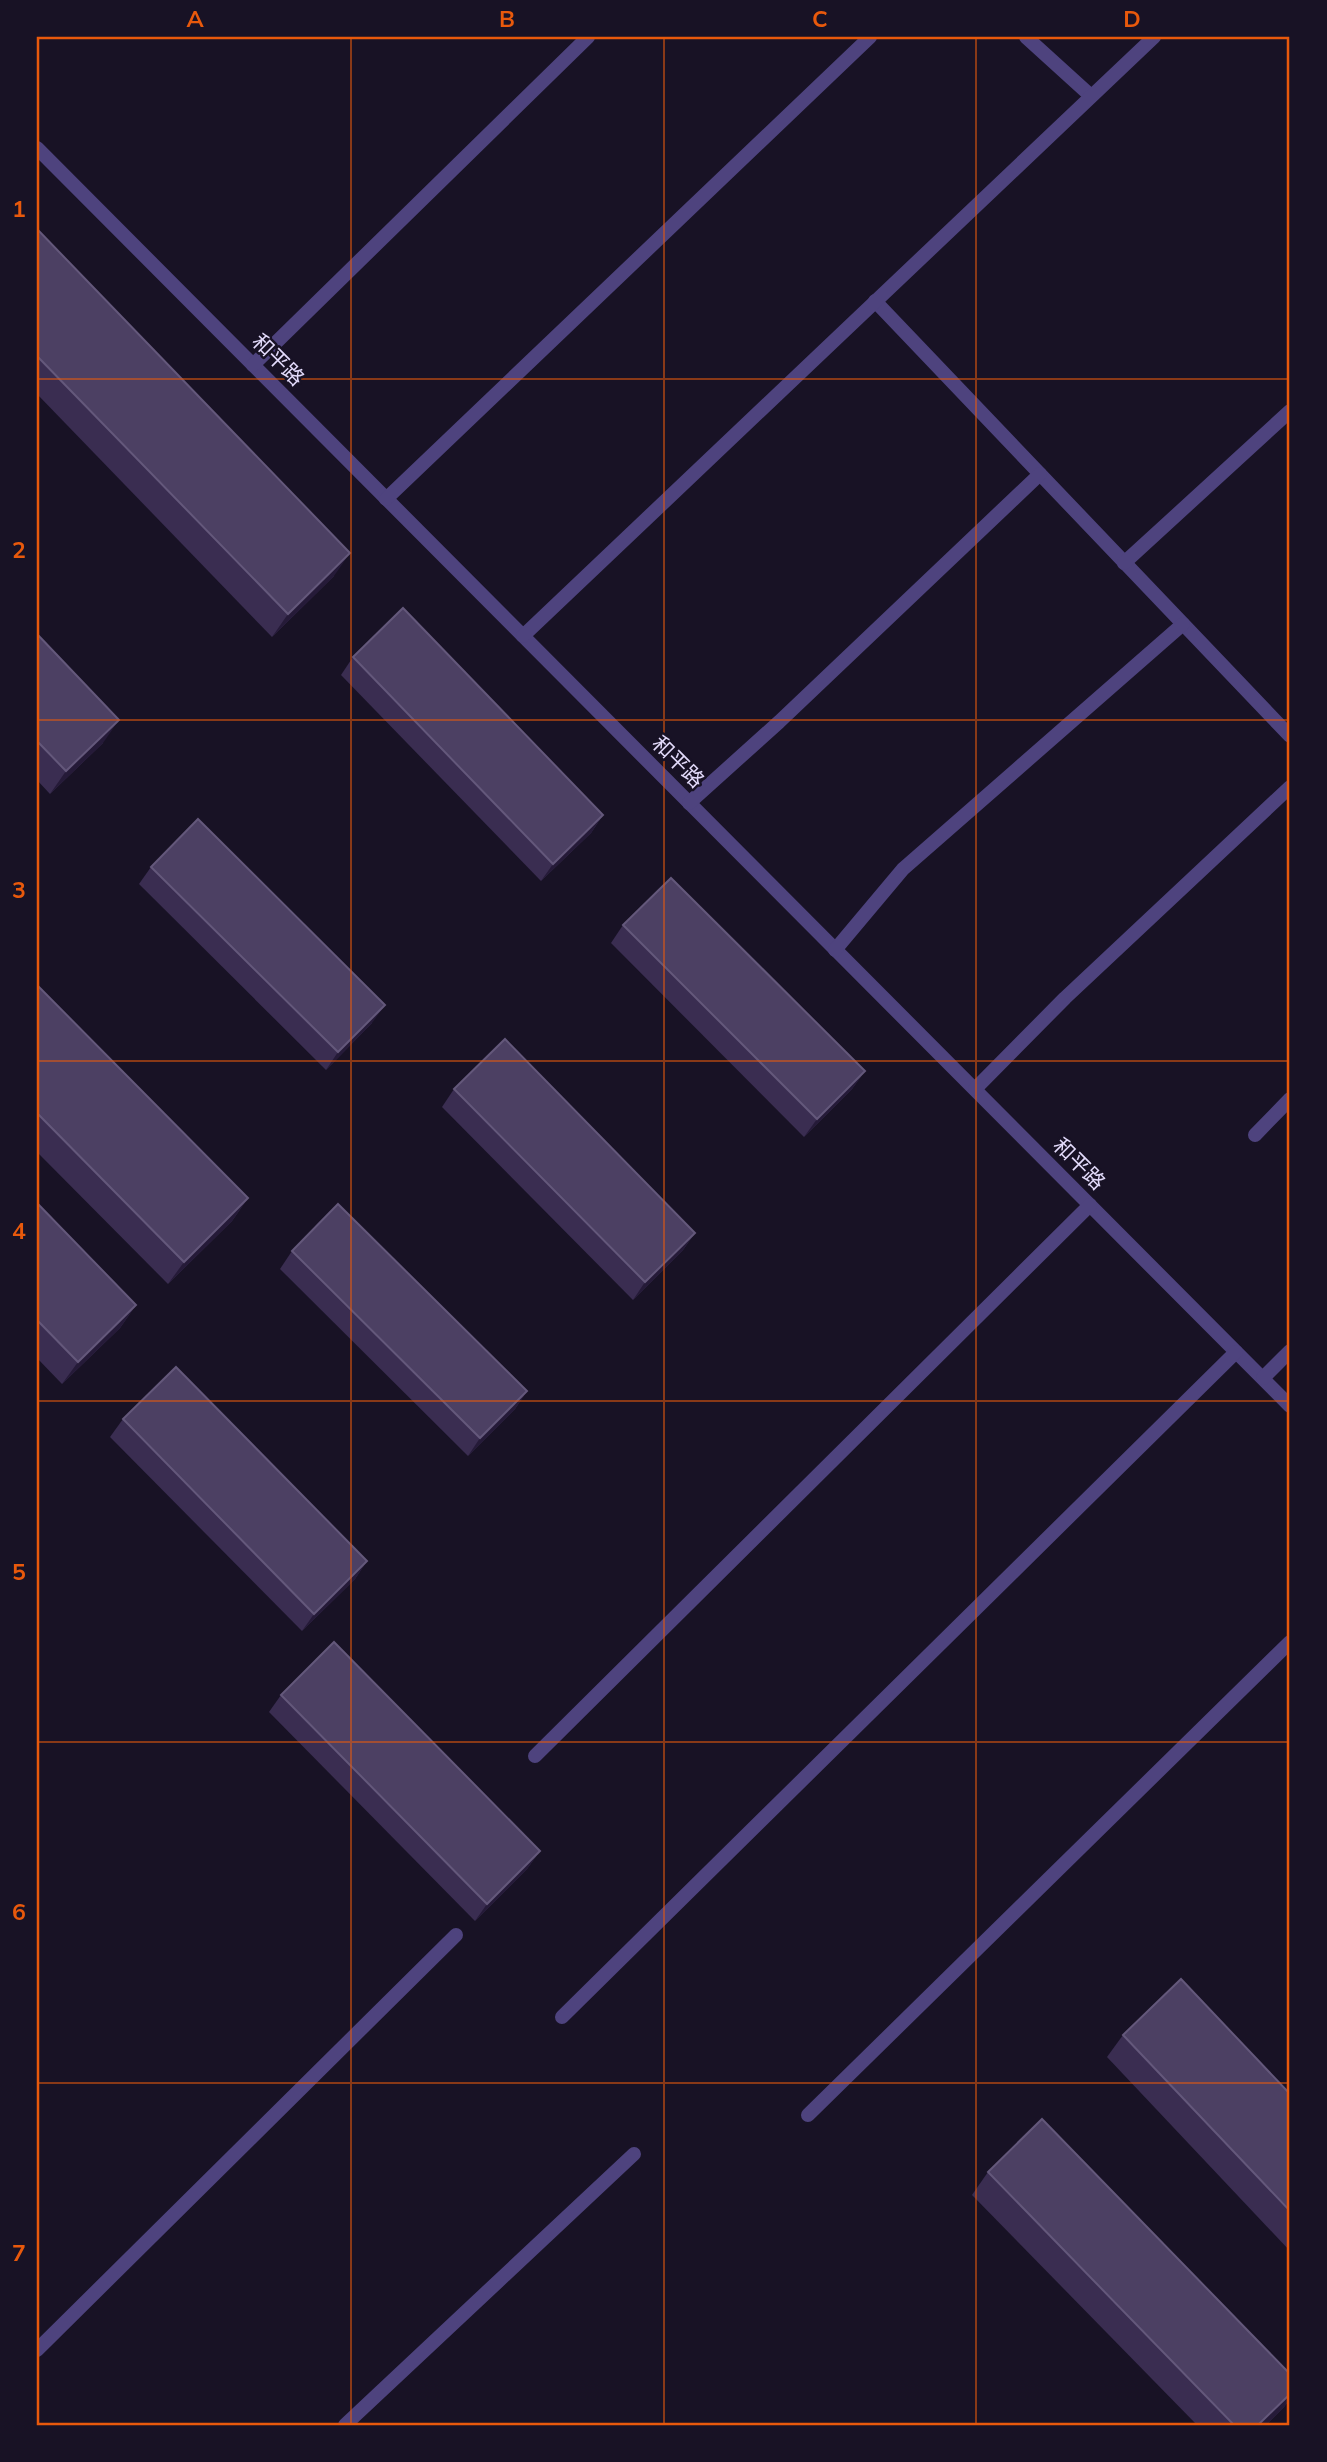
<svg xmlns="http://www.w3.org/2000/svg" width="1327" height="2462" viewBox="0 0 1327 2462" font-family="Mulish,'Noto Sans SC',sans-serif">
<rect width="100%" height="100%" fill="#181225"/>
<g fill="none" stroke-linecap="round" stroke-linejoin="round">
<!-- minor -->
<g stroke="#4e437e" stroke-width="14">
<path d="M1026,37L1091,96"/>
<path d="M37,148L1290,1406"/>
<path d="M875,301L1290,736"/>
<path d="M253,365L588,37"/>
<path d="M386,499L870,37"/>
<path d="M1124,563L1290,411"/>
<path d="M523,636L1154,37"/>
<path d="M689,803L779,722L1040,474"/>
<path d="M835,950L903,869L1183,624"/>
<path d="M975,1089L1065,998L1290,787"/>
<path d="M1255,1135L1290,1099"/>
<path d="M1263,1378L1290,1351"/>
<path d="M535,1756L1090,1205"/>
<path d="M562,2017L1236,1352"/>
<path d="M808,2115L1290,1642"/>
<path d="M37,2350L456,1935"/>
<path d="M345,2425L634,2154"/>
</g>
</g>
<!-- wall -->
<g fill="#3a2d51">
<path d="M37,229L334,576L272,637L37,394Z"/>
<path d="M37,634L103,743L50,794L37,780Z"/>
<path d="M353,657L603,815L591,833L541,881L341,675Z"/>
<path d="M151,867L372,1023L326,1070L139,884Z"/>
<path d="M623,925L865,1071L852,1089L804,1137L611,943Z"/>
<path d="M37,985L248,1198L232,1221L168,1284L37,1152Z"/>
<path d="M454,1089L695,1233L683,1250L633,1300L442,1107Z"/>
<path d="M37,1203L136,1305L120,1328L62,1384L37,1358Z"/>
<path d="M292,1251L527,1391L515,1409L468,1456L280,1269Z"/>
<path d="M123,1419L367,1561L355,1579L302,1631L110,1437Z"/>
<path d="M281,1695L540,1851L527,1869L475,1921L269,1712Z"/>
<path d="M1123,2035L1290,2094V2251L1107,2057Z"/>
<path d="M988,2172L1290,2374V2399L1284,2407L1266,2425H1197L972,2195Z"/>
</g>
<!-- shaded-wall -->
<g fill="#251a38">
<path d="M350,553L334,576L272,637L288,614Z"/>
<path d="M119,720L103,743L50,794L66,771Z"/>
<path d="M603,815L591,833L541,881L553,864Z"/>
<path d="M385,1005L372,1023L326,1070L338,1052Z"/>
<path d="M865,1071L852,1089L804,1137L817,1119Z"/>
<path d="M248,1198L232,1221L168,1284L184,1262Z"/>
<path d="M695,1233L683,1250L633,1300L645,1282Z"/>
<path d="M136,1305L120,1328L62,1384L78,1362Z"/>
<path d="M527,1391L515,1409L468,1456L480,1438Z"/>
<path d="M367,1561L355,1579L302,1631L314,1614Z"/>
<path d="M540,1851L527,1869L475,1921L487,1904Z"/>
<path d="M1290,2394V2399L1284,2407L1266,2425H1258Z"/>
</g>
<!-- building -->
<g fill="#4c4063" stroke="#64587b" stroke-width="2">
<path d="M37,229L350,553L288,614L37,356Z"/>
<path d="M403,608L603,815L553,864L353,657Z"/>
<path d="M37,634L119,720L66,771L37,741Z"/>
<path d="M198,819L385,1005L338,1052L151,867Z"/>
<path d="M671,878L865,1071L817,1119L623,925Z"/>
<path d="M37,985L248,1198L184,1262L37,1113Z"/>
<path d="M505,1039L695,1233L645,1282L454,1089Z"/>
<path d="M37,1203L136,1305L78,1362L37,1320Z"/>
<path d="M338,1204L527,1391L480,1438L292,1251Z"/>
<path d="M176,1367L367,1561L314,1614L123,1419Z"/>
<path d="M334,1642L540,1851L487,1904L281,1695Z"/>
<path d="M1181,1979L1290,2094V2211L1123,2035Z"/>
<path d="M1042,2119L1290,2374V2394L1258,2425H1234L988,2172Z"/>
</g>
<!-- grid -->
<path fill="none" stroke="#e8590c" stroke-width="2" stroke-opacity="0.55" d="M351,37V2425M664,37V2425M976,37V2425M37,379H1290M37,720H1290M37,1061H1290M37,1401H1290M37,1742H1290M37,2083H1290"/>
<g text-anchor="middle" stroke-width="5" stroke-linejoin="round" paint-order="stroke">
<!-- street labels -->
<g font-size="21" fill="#e3dbfb" stroke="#181225">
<text transform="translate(278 360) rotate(45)" y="7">和平路</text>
<text transform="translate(678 762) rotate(45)" y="7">和平路</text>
<text transform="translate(1079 1164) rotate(45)" y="7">和平路</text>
</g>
</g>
<!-- border -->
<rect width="1327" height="2462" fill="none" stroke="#181225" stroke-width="77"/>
<rect x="38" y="38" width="1250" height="2386" fill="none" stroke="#e8590c" stroke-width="2.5"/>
<g font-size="23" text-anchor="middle" font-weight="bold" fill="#e8590c">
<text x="195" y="27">A</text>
<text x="507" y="27">B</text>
<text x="820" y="27">C</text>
<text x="1132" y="27">D</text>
<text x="19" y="217">1</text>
<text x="19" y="558">2</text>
<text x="19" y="898">3</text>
<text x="19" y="1239">4</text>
<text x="19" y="1580">5</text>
<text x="19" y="1920">6</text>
<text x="19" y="2261">7</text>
</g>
</svg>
